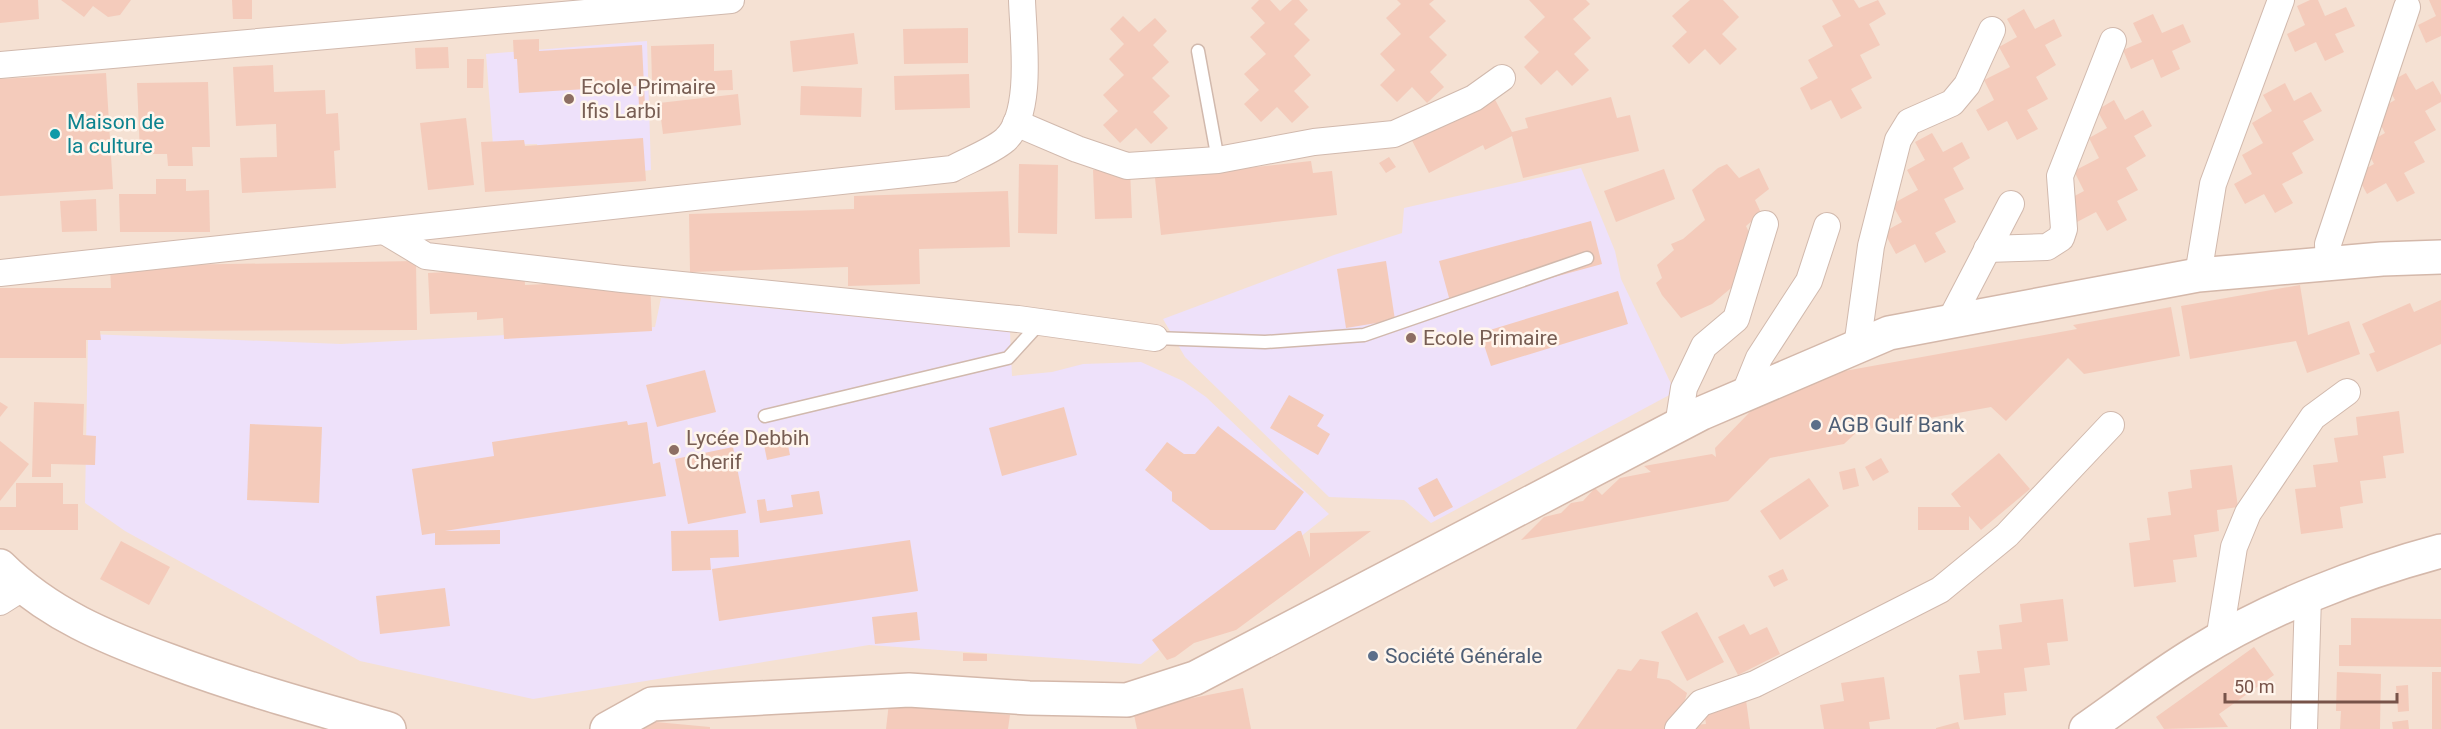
<svg xmlns="http://www.w3.org/2000/svg" width="2441" height="729" viewBox="0 0 2441 729" font-family="Roboto,sans-serif">
<rect width="100%" height="100%" fill="#fdf1e5"/>
<!-- residential -->
<rect fill="#f5e1d3" x="0" y="0" width="2441" height="729"/>
<!-- education -->
<g fill="#eee1fa">
<path d="M647,41L651,170L546,183L537,144L493,145L486,54Z"/>
<path d="M1581,168L1615,251L1621,279L1675,392L1431,523L1404,500L1329,497L1185,357L1163,319L1334,255L1402,233L1404,208Z"/>
<path d="M661,298L1010,331L1012,376L1052,372L1083,364L1141,362L1183,381L1206,397L1329,514L1141,664L869,645L533,699L360,661L125,531L85,503L88,334L341,344L655,327Z"/>
</g>
<!-- building -->
<g fill="#f4cbbb">
<path d="M0,0H38L39,19L0,23Z"/>
<path d="M61,0H131L120,15L108,17L93,6L84,17Z"/>
<path d="M232,0H252V19H233Z"/>
<path d="M1259,0H1270L1280,11L1292,0H1299L1308,10L1294,24L1310,40L1294,56L1311,75L1294,91L1309,107L1292,123L1277,107L1261,122L1244,104L1259,90L1244,74L1266,54L1250,37L1265,23L1251,8Z"/>
<path d="M1397,0H1434L1429,4L1446,21L1429,37L1447,55L1430,72L1444,87L1427,103L1412,87L1397,102L1380,85L1395,70L1380,54L1401,34L1386,18L1401,4Z"/>
<path d="M1529,0H1586L1590,4L1573,19L1591,38L1574,54L1589,70L1572,86L1557,70L1541,85L1524,67L1539,52L1524,37L1545,17Z"/>
<path d="M1690,0H1723L1739,17L1722,34L1737,49L1720,65L1705,49L1689,64L1672,46L1687,32L1672,16Z"/>
<path d="M1832,0H1854L1859,8L1878,0L1886,14L1869,24L1880,45L1860,55L1872,78L1851,89L1862,108L1841,119L1831,100L1811,110L1800,88L1818,78L1808,60L1833,46L1822,26L1841,16Z"/>
<path d="M2310,0H2318L2325,16L2346,7L2355,26L2335,34L2344,52L2325,61L2316,42L2295,52L2287,34L2305,25L2297,6Z"/>
<path d="M2429,0H2441V36L2426,43L2418,25L2436,16Z"/>
<path d="M2024,9L2035,29L2054,19L2062,36L2045,45L2056,65L2036,77L2048,99L2027,110L2038,129L2017,140L2007,121L1988,131L1976,110L1994,100L1984,80L2010,67L1999,47L2017,37L2007,19Z"/>
<path d="M2153,14L2162,33L2183,24L2191,42L2172,51L2180,69L2161,78L2153,59L2131,69L2123,50L2142,42L2133,23Z"/>
<path d="M1123,16L1139,32L1155,18L1167,31L1153,45L1169,62L1152,78L1170,96L1153,112L1168,128L1151,144L1136,128L1120,143L1103,125L1118,111L1103,95L1124,75L1109,59L1124,44L1110,29Z"/>
<path d="M968,28V63L904,64L903,29Z"/>
<path d="M854,33L858,64L793,72L790,41Z"/>
<path d="M539,39V51L642,45L645,106H639L638,86L519,93L517,59H514L513,40Z"/>
<path d="M714,44V71L732,70L733,90L679,91V81L652,82L651,46Z"/>
<path d="M448,47L449,68L416,69L415,48Z"/>
<path d="M467,59H484L483,88H467Z"/>
<path d="M273,65L274,92L325,90L326,114L338,113L340,150L334,151L336,188L242,193L240,158L277,157L276,124L236,126L233,67Z"/>
<path d="M106,73L113,189L0,196V79Z"/>
<path d="M2406,73L2416,90L2433,81L2441,95V102L2425,111L2436,130L2414,142L2425,162L2404,173L2415,193L2397,202L2386,183L2367,194L2356,174L2374,164L2364,145L2385,133L2374,112L2395,100L2386,84Z"/>
<path d="M969,74L970,108L895,110L894,76Z"/>
<path d="M208,82L210,147H192L193,166H168L167,154H140L137,83Z"/>
<path d="M2285,83L2294,101L2311,92L2322,111L2303,121L2314,140L2292,153L2303,173L2282,184L2293,203L2275,213L2264,194L2245,204L2234,184L2252,174L2242,155L2263,143L2252,123L2272,111L2263,95Z"/>
<path d="M801,86L862,88L861,117L800,115Z"/>
<path d="M1490,90L1512,132L1528,128L1525,118L1611,97L1617,118L1630,115L1639,151L1523,178L1512,136L1485,150L1483,145L1429,173L1408,133Z"/>
<path d="M738,94L741,125L663,134L659,103Z"/>
<path d="M2114,100L2125,120L2143,110L2152,126L2134,136L2146,156L2126,168L2138,190L2117,201L2127,220L2107,231L2096,212L2077,222L2065,201L2084,191L2074,171L2099,158L2089,138L2107,128L2097,110Z"/>
<path d="M466,118L474,185L428,190L420,123Z"/>
<path d="M1932,133L1943,152L1962,142L1970,158L1953,168L1964,189L1944,199L1956,222L1935,233L1946,252L1925,263L1915,244L1896,254L1884,232L1902,222L1892,204L1918,190L1907,170L1925,160L1915,142Z"/>
<path d="M643,138L646,181L485,192L481,142L524,140L525,146Z"/>
<path d="M1389,157L1396,167L1386,173L1379,163Z"/>
<path d="M1311,161L1313,173L1332,171L1337,215L1161,235L1155,178Z"/>
<path d="M1019,164L1058,165L1057,234L1018,233Z"/>
<path d="M1727,164L1739,178L1759,168L1769,189L1755,200L1761,213L1746,226L1756,247L1749,273L1712,304L1681,318L1662,295L1656,283L1662,278L1657,265L1674,250L1671,244L1683,239L1705,220L1692,190L1718,168Z"/>
<path d="M1130,169L1132,218L1095,219L1093,170Z"/>
<path d="M1664,169L1675,199L1616,222L1604,191Z"/>
<path d="M156,179H186V191L209,190L210,232H120L119,194H156Z"/>
<path d="M1008,191L1010,247L919,249L920,284L848,286V267L690,272L689,214L854,209V196Z"/>
<path d="M96,199L97,231L62,232L60,201Z"/>
<path d="M1591,221L1602,264L1451,305L1439,261Z"/>
<path d="M416,261L417,330L100,331L101,340H86V358H0V288H111L110,266Z"/>
<path d="M1386,261L1395,320L1346,328L1337,269Z"/>
<path d="M524,268L525,285L650,279L652,331L504,339L503,318L477,320V312L430,314L428,273Z"/>
<path d="M2300,285L2308,335L2349,321L2360,354L2307,373L2296,341L2190,359L2181,306Z"/>
<path d="M1618,291L1628,324L1491,366L1480,333Z"/>
<path d="M2441,300V344L2377,372L2369,354L2375,352L2362,324L2410,303L2414,312Z"/>
<path d="M2171,307L2180,356L2084,374L2068,358L2006,421L1991,407L1863,430L1861,428L1844,444L1770,458L1728,501L1521,540L1544,517L1561,513L1571,503L1583,501L1595,488L1602,495L1620,478L1651,472L1644,466L1712,454L1716,457L1715,448L1778,383L2077,329L2073,325Z"/>
<path d="M705,370L716,412L657,427L646,385Z"/>
<path d="M1289,395L1324,415L1317,426L1330,434L1318,455L1270,428Z"/>
<path d="M0,402L8,407L0,417Z"/>
<path d="M34,402L84,404L83,435L96,436L95,465L51,464V477H32Z"/>
<path d="M1064,407L1077,455L1002,476L989,428Z"/>
<path d="M2399,411L2404,453L2383,456L2386,478L2360,481L2363,503L2340,507L2343,528L2301,534L2295,489L2316,487L2313,465L2338,462L2334,438L2358,435L2356,417Z"/>
<path d="M627,421L628,425L647,422L653,464L660,462L666,496L445,531L500,530V544L435,545V533L422,535L412,469L494,456L492,442Z"/>
<path d="M250,424L322,427L319,503L247,500Z"/>
<path d="M1218,426L1304,492L1275,530H1210L1172,501V492L1145,470L1167,442L1184,454H1195Z"/>
<path d="M785,431L790,455L767,460L762,435Z"/>
<path d="M0,441L29,464L0,501Z"/>
<path d="M733,447L746,513L688,524L675,459Z"/>
<path d="M1999,453L2030,489L1981,530L1969,516V530H1918V507H1961L1951,494Z"/>
<path d="M1881,458L1889,472L1873,481L1865,467Z"/>
<path d="M2232,465L2238,507L2217,510L2219,531L2194,535L2197,557L2173,560L2176,582L2134,587L2129,543L2150,540L2147,518L2171,515L2168,492L2192,488L2190,470Z"/>
<path d="M1855,468L1859,486L1843,490L1839,472Z"/>
<path d="M1437,478L1453,507L1434,517L1418,488Z"/>
<path d="M1809,478L1829,506L1780,540L1760,511Z"/>
<path d="M16,483H63V504H78V530H0V507H16Z"/>
<path d="M819,491L823,514L760,523L757,500L765,499L767,511L793,507L791,495Z"/>
<path d="M738,530L739,557L710,558L711,570L672,571L671,531Z"/>
<path d="M1298,531H1301L1310,558V533L1371,531L1236,630L1194,643L1175,657L1167,660L1152,640Z"/>
<path d="M910,540L918,591L719,621L712,569Z"/>
<path d="M121,541L170,567L149,605L100,579Z"/>
<path d="M1783,569L1788,580L1774,587L1768,576Z"/>
<path d="M445,588L450,626L380,634L376,596Z"/>
<path d="M2063,599L2068,641L2047,643L2050,665L2024,668L2027,691L2004,693L2006,715L1964,720L1959,675L1980,673L1977,651L2002,649L1999,625L2022,622L2020,604Z"/>
<path d="M917,612L920,640L875,644L872,617Z"/>
<path d="M1697,612L1724,662L1687,681L1661,632Z"/>
<path d="M2351,618L2441,619V667L2339,666V645H2351Z"/>
<path d="M1744,624L1750,635L1767,627L1780,654L1738,675L1718,637Z"/>
<path d="M2254,647L2274,675L2219,714L2228,727L2164,729L2156,717Z"/>
<path d="M963,653L987,654V661H963Z"/>
<path d="M1640,659L1659,662L1657,678L1669,680L1687,693L1685,700L1665,729H1576L1618,669L1631,671Z"/>
<path d="M2337,672L2381,674L2380,729H2340L2341,711H2336Z"/>
<rect x="2432" y="672" width="9" height="57"/>
<path d="M1884,677L1890,719L1869,722L1870,729H1824L1820,705L1844,701L1841,683Z"/>
<path d="M2408,685L2409,711L2398,712L2396,686Z"/>
<path d="M1243,688L1251,729H1137L1133,710Z"/>
<path d="M1746,700L1750,729H1682V726L1706,724L1703,705Z"/>
<path d="M889,703L1010,715L1008,729H886Z"/>
<path d="M634,720L710,727V729H633Z"/>
<path d="M2408,720L2409,729H2393L2392,722Z"/>
<path d="M1958,722L1960,729H1936V728Z"/>
</g>
<g fill="none" stroke-linecap="round" stroke-linejoin="round">
<!-- lane casing -->
<g stroke="#d1b9ad" stroke-width="15">
<g id="lane">
<path d="M1198,51L1218,160"/>
<path d="M1155,338L1265,342L1364,335L1587,258"/>
<path d="M765,416L1008,358L1040,323"/>
</g>
</g>
<!-- street casing -->
<g stroke="#d1b9ad" stroke-width="28">
<g id="street">
<path d="M0,65L731,0"/>
<path d="M1016,123L1077,149L1127,166L1218,160L1314,142L1394,134L1474,98L1502,78"/>
<path d="M386,232L426,256L622,279L1018,319L1155,338"/>
<path d="M1987,249L2047,247L2061,238L2064,229L2060,176L2113,41"/>
<path d="M2329,265L2328,244L2407,7"/>
<path d="M0,273L952,169C968,160 991,152 1005,140C1034,114 1023,36 1022,0"/>
<path d="M2198,275L2213,184L2281,0"/>
<path d="M1950,321L2011,204"/>
<path d="M1857,347L1871,246L1898,140L1909,122L1952,103L1967,85L1992,30"/>
<path d="M1744,395L1759,358L1809,281L1827,226"/>
<path d="M1678,426L1684,388L1704,346L1736,319L1765,224"/>
<path d="M0,602L22,588"/>
<path d="M2219,640L2234,547L2248,513L2313,417L2347,392"/>
<path d="M1678,729L1701,703L1755,684L1940,590L2007,535L2111,425"/>
<path d="M2304,729L2308,596"/>
</g>
</g>
<!-- secondary casing -->
<g stroke="#d4b8aa" stroke-width="36">
<g id="secondary">
<path d="M0,566C48,614 107,638 170,661C242,688 315,708 389,729"/>
<path d="M607,729L652,704L909,690L1029,698L1127,700L1195,678L1702,413L1889,333L2198,275L2382,259L2441,257"/>
<path d="M2086,729C2122,704 2158,676 2196,653C2268,608 2359,573 2441,551"/>
</g>
</g>
<!-- lane -->
<use href="#lane" stroke="#fff" stroke-width="12"/>
<!-- street -->
<use href="#street" stroke="#fff" stroke-width="26"/>
<!-- secondary -->
<use href="#secondary" stroke="#fff" stroke-width="33"/>
</g>
<!-- markers -->
<g fill="#8d6e63" stroke="#fff5ec" stroke-width="2">
<circle cx="569" cy="99" r="6"/>
<circle cx="1411" cy="338" r="6"/>
<circle cx="674" cy="450" r="6"/>
</g>
<circle fill="#0f9aa8" stroke="#fff5ec" stroke-width="2" cx="55" cy="134" r="6"/>
<g fill="#5c6f8a" stroke="#fff5ec" stroke-width="2">
<circle cx="1816" cy="425" r="6"/>
<circle cx="1373" cy="656" r="6"/>
</g>
<g text-anchor="middle" stroke-width="5" stroke-linejoin="round" paint-order="stroke">
<!-- education labels -->
<g font-size="21" fill="#785e54" stroke="#fff5ec" text-anchor="start">
<text x="581" y="94">Ecole Primaire<tspan x="581" dy="24">Ifis Larbi</tspan></text>
<text x="1423" y="345">Ecole Primaire</text>
<text x="686" y="445">Lycée Debbih<tspan x="686" dy="24">Cherif</tspan></text>
</g>
<!-- culture labels -->
<g font-size="21" fill="#0d838f" stroke="#fff5ec" text-anchor="start">
<text x="67" y="129">Maison de<tspan x="67" dy="24">la culture</tspan></text>
</g>
<!-- service labels -->
<g font-size="21" fill="#4e5e75" stroke="#fff5ec" text-anchor="start">
<text x="1828" y="432">AGB Gulf Bank</text>
<text x="1385" y="663">Société Générale</text>
</g>
</g>
<!-- scale -->
<path d="M2225 693v9h172v-9" fill="none" stroke="#775349" stroke-width="3"/>
<text x="2234" y="693" font-size="18" fill="#775349" stroke="#fff5ec" stroke-width="4.5" paint-order="stroke">50 m</text>
</svg>
